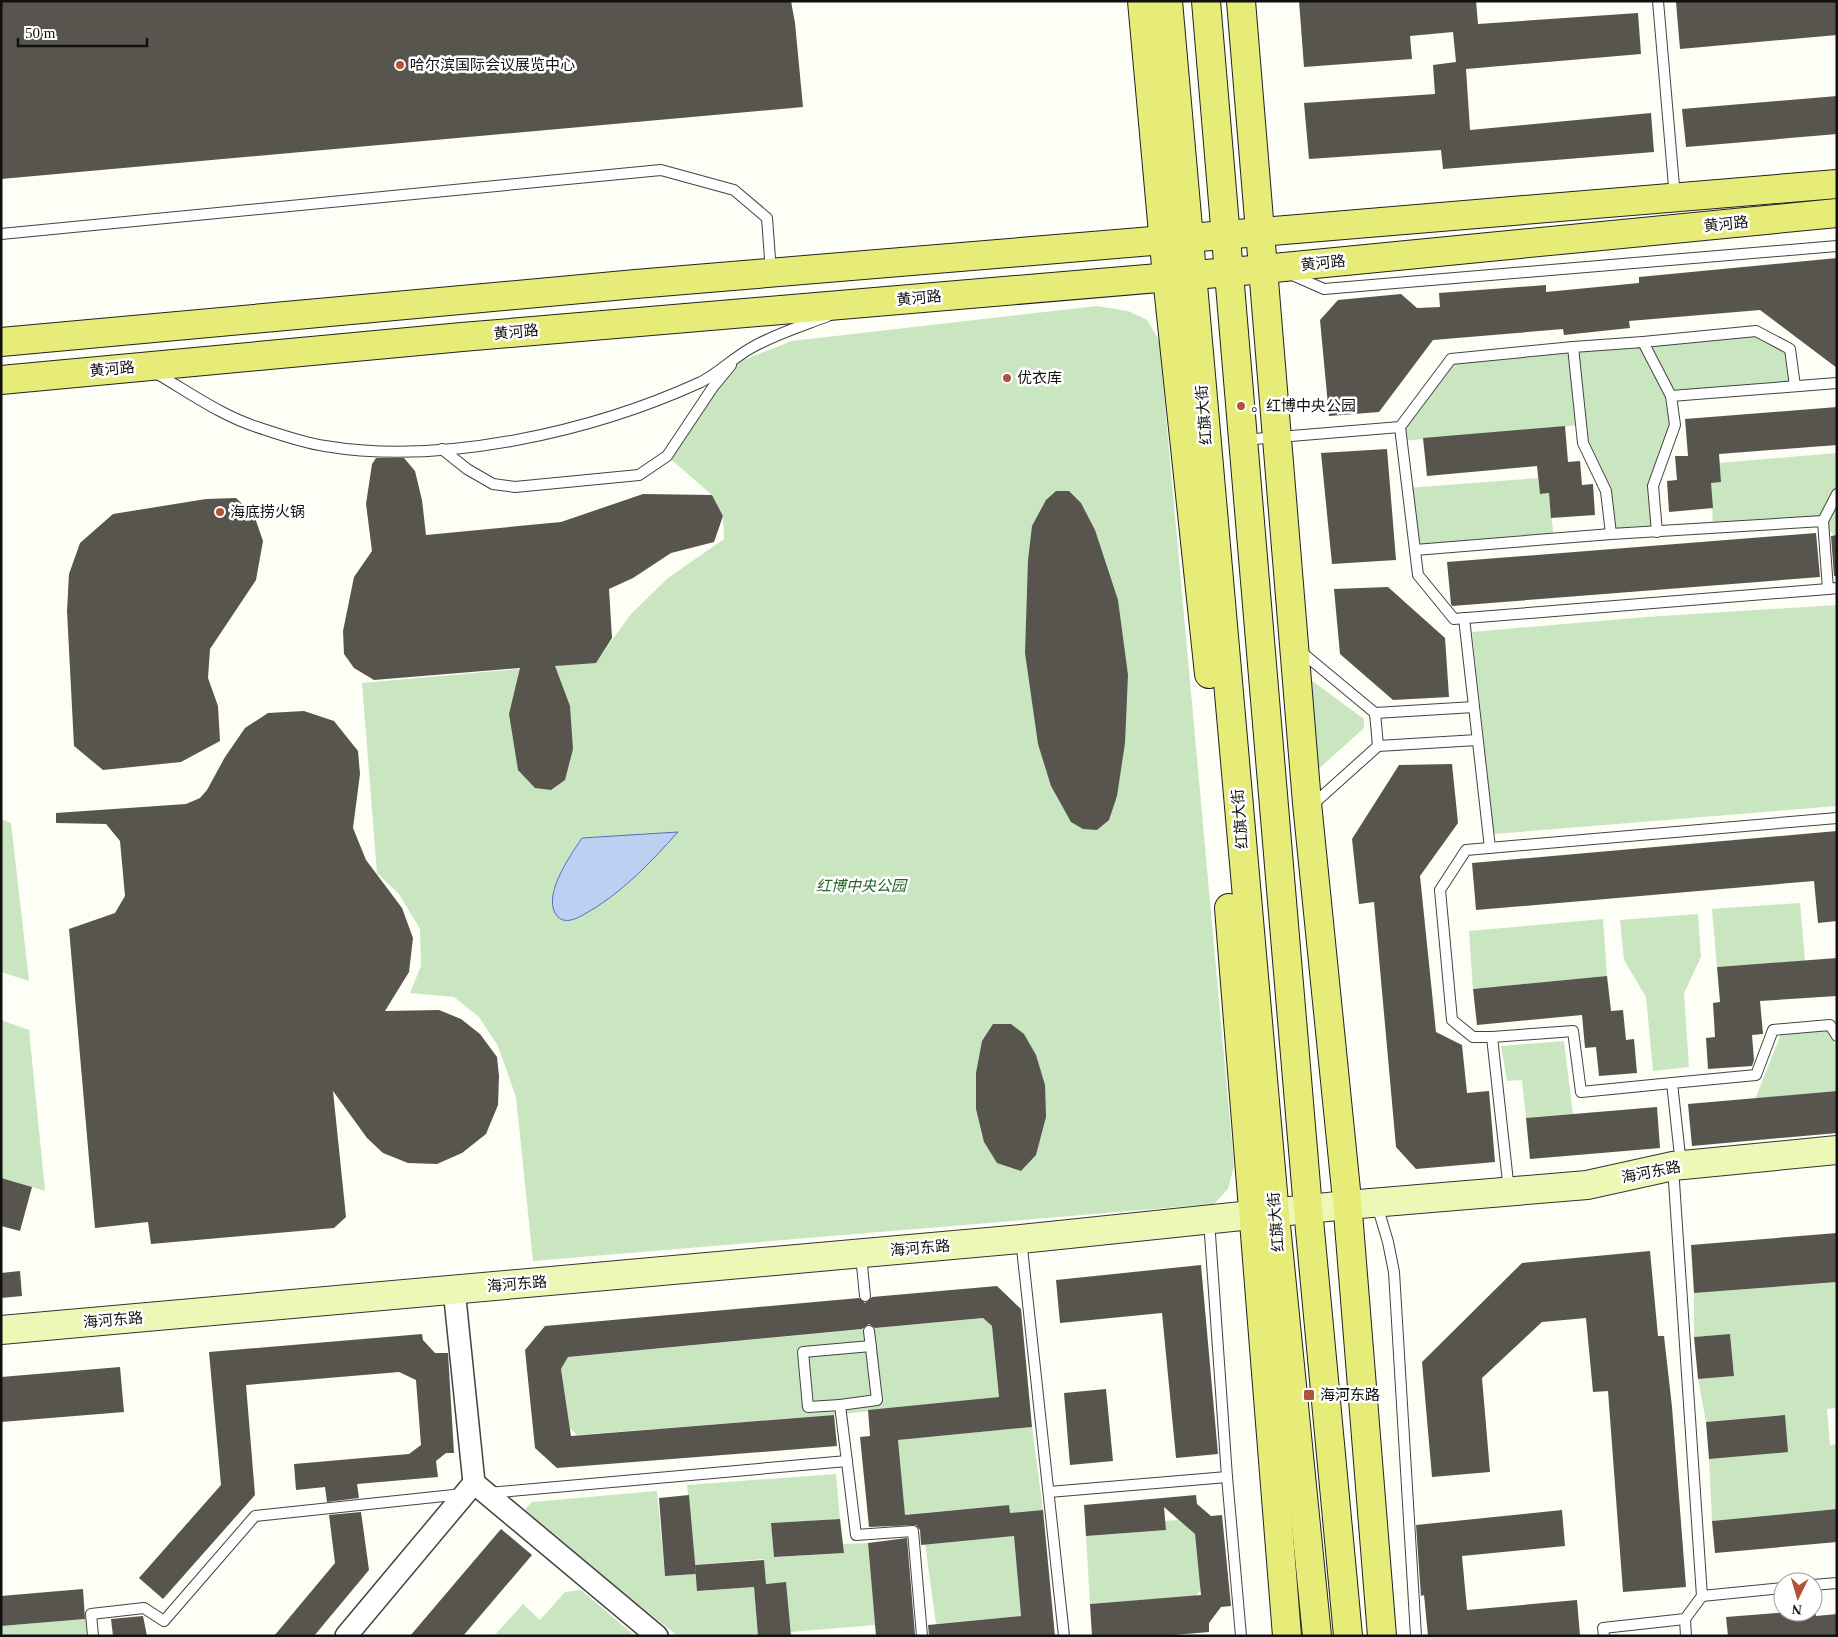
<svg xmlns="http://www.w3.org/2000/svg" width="1838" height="1637" viewBox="0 0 1838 1637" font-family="'Times New Roman','Noto Sans SC',serif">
<rect width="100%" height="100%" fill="#fdfef5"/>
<!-- green -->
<g fill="#cae6c1">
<path d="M1097,306L1128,311L1147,320L1159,340L1234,1166L1228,1189L1214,1204L533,1261L516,1097L498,1046L479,1017L454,997L410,993L421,966L420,929L399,894L377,873L362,683L596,662L631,614L668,578L724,539L723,516L712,495L667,456L713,387L741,361L792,341Z"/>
<path d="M1756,331L1790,349L1795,386L1671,396L1675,425L1653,486L1657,532L1611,534L1606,491L1581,425L1401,441L1400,427L1451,359Z"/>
<path d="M1837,453V535L1834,536L1823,521L1713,528L1711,483L1721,482L1719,463Z"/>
<path d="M1538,478L1540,494L1549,493L1554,539L1415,550L1407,488Z"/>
<path d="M1837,605V806L1494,834L1472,632L1646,617Z"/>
<path d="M1296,669L1364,719V728L1304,782Z"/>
<path d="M1,819L11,823L29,981L1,972Z"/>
<path d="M1800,903L1805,961L1717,967L1712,909Z"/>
<path d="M1698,914L1701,957L1684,993L1689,1067L1653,1071L1646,997L1624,960L1620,920Z"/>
<path d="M1603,919L1607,976L1473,989L1469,931Z"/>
<path d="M1,1020L29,1030L45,1191L1,1178Z"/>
<path d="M1827,1031L1837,1047V1091L1755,1099L1781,1034Z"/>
<path d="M1564,1041L1573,1114L1526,1118L1522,1080L1507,1081L1501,1046Z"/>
<path d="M1837,1282V1408L1827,1409L1830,1445L1837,1444V1509L1712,1521L1709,1459L1784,1415L1706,1422L1698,1379L1734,1376L1730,1334L1694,1337V1293Z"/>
<path d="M983,1318L992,1326L999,1397L834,1415L577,1435L570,1428L561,1369L568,1357Z"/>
<path d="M1032,1427L1043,1510L1010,1513L1009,1505L923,1513L905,1518L898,1440Z"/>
<path d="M836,1474L840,1519L771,1523L774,1557L844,1553L843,1544L868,1543L875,1625L790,1632L786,1583L766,1584L764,1559L695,1565L687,1485Z"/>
<path d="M657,1491L665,1576L696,1574L698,1591L754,1587L758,1636H678L530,1519L525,1509L532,1502Z"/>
<path d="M1179,1520L1195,1534L1201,1589L1189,1606L1180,1597L1090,1604L1086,1536L1166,1530L1165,1521Z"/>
<path d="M1014,1536L1021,1616L936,1624L925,1544Z"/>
<path d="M581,1590L635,1636H494L523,1604L540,1620L565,1592Z"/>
<path d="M86,1619L87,1636H1V1626Z"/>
</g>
<!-- water -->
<path fill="#bed0f1" stroke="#4c72c1" d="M678,832C650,863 620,895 583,915C576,919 565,924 558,917C540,898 570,856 582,838Z"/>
<!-- building -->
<g fill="#58554e">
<path d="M1,1H791L795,23L803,107L1,179Z"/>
<path d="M1299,1H1476L1478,24L1638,13L1641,54L1466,69L1470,130L1651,113L1654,152L1443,169L1441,150L1309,159L1304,103L1435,94L1433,65L1456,62L1453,32L1410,36L1412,59L1304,67Z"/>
<path d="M1837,1V35L1680,49L1676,2Z"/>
<path d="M1837,96V134L1686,147L1682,109Z"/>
<path d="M1837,258V368L1760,310L1629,321L1630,328L1564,335L1563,329L1433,340L1379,412L1329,416L1320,320L1338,300L1401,294L1417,308L1440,307L1439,293L1546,285V292L1639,283V277Z"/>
<path d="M1837,407V445L1719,454L1721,482L1711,483L1713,508L1669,512L1667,481L1677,480L1675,456H1688L1685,419Z"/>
<path d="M1565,426L1568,462L1580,461L1582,485L1593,484L1595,515L1551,518L1549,493L1540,494L1537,466L1427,476L1423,438Z"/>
<path d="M1387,449L1396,560L1332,564L1321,453Z"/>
<path d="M376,458H404L415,471L422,500L426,535L561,522L643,494L712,495L723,516L714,542L671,553L633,578L609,589L612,638L596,663L555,666L570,706L573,749L565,780L551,790L535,788L518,770L509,714L520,668L374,680L354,668L344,654L343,631L354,577L372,551L366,504L372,464Z"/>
<path d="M1056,491H1069L1081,503L1095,530L1118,600L1128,675L1125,743L1117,796L1109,820L1097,830L1083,829L1071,822L1051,786L1038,744L1025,653L1028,560L1032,526L1046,500Z"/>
<path d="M236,498L254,515L263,541L256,580L210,649L208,678L218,706L220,741L181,762L103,770L74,746L67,611L69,574L80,543L113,514L206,499Z"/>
<path d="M1816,533L1820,577L1452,606L1451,604L1447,562Z"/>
<path d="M1837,535V576H1834L1831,536Z"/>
<path d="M1388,587L1445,638L1449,697L1393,700L1340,654L1334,589Z"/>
<path d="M304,711L334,721L358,751L360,774L353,828L366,860L402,908L413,938L409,972L385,1011L439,1010L461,1019L480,1034L497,1057L499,1076L498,1105L486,1134L462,1153L437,1164L408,1163L383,1153L367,1138L333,1091L346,1217L334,1228L151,1244L148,1222L95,1228L69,929L115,913L125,896L120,841L106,824L56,823V813L186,804L200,798L207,790L225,757L245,728L268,713Z"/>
<path d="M1452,764L1458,823L1420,876L1436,1032L1462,1045L1467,1093L1489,1091L1495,1162L1416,1169L1396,1147L1374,902L1359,904L1352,839L1399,765Z"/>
<path d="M1837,831V921L1818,923L1814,881L1476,910L1472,863Z"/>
<path d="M1837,958V996L1760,1001L1763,1034L1752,1035L1754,1060L1752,1066L1708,1069L1706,1038L1715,1037L1713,1003L1720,1002L1717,967Z"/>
<path d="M1607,976L1611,1011L1623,1010L1626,1040L1634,1039L1637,1073L1599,1076L1596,1047L1585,1048L1582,1015L1477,1025L1473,989Z"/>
<path d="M993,1024H1011L1024,1034L1036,1055L1045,1085L1046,1117L1036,1155L1021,1171L997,1163L984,1142L976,1109V1073L982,1041Z"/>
<path d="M1837,1091V1133L1692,1146L1688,1104Z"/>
<path d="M1657,1107L1660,1148L1530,1159L1526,1118Z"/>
<path d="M1,1178L32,1187L20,1231L1,1226Z"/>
<path d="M1837,1233V1282L1694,1293L1691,1245Z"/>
<path d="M1650,1251L1658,1336H1664L1672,1407L1686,1587L1623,1592L1608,1391L1593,1392L1586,1318L1542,1322L1482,1378L1490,1472L1432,1477L1422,1362L1522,1263Z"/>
<path d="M1201,1265L1218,1454L1176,1458L1162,1313L1060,1323L1056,1280Z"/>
<path d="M20,1271L22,1296L1,1298V1273Z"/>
<path d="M997,1286L1021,1309L1032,1427L898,1440L905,1515L1009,1505L1010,1513L1043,1510L1055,1636H929L928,1625L1021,1616L1014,1536L921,1545L920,1530L916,1525L869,1527L860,1437L870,1436L868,1410L999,1397L992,1326L983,1318L875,1328L869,1324L862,1329L568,1357L561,1369L571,1436L834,1415L837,1446L557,1468L535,1448L525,1350L545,1326L859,1298L865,1303L872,1297Z"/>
<path d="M422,1334L423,1340L435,1353H448L454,1453H446L436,1461L438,1477L357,1484L359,1498L327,1502L325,1487L296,1490L294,1464L409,1454L421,1445L416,1380L399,1372L246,1385L255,1495L163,1599L139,1578L221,1485L209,1352Z"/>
<path d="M1730,1334L1734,1376L1698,1379L1694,1337Z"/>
<path d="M120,1367L124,1412L1,1422V1377Z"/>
<path d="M1106,1389L1113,1461L1070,1465L1064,1393Z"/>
<path d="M1785,1415L1788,1452L1709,1459L1706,1422Z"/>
<path d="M689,1495L696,1574L665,1576L659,1498Z"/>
<path d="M1196,1495L1197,1504L1211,1516L1222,1515L1231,1606L1221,1607L1209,1623V1632L1162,1636H1092L1090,1604L1201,1595L1195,1534L1164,1507L1166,1530L1086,1536L1084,1505Z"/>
<path d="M1837,1509V1542L1715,1553L1712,1521Z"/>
<path d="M1562,1510L1565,1546L1462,1556L1467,1610L1577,1600L1580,1636H1428L1424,1595L1421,1596L1416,1525Z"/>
<path d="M361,1512L369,1570L314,1636H274L335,1563L329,1515Z"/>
<path d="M840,1519L844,1553L774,1557L771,1523Z"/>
<path d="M501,1529L532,1555L463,1636H410Z"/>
<path d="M907,1538L915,1635L876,1636L868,1543Z"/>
<path d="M764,1560L766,1584L786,1582L791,1636H758L754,1587L697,1591L695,1565Z"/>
<path d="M83,1589L85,1619L1,1626V1596Z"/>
<path d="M1790,1612H1815L1816,1616L1837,1614V1636H1728L1726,1617Z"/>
<path d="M143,1616L147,1636H113L111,1619Z"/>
</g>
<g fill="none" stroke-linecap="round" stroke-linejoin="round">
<!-- lane casing -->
<g stroke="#434343" stroke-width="12">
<g id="lane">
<path d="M1658,1L1675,198"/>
<path d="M1,234L661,170L734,190L767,218L771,272"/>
<path d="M1290,274L1324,289L1837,246"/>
<path d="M1643,342L1756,331L1790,349L1795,386"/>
<path d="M154,372C189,392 221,416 260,428C281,435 304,443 325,446C443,466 594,431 701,382C719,373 733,358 751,348C775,334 802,326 828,316"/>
<path d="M1837,383L1671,396L1643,342L1573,347L1583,443L1606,491L1611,534L1823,521L1828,589L1837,588"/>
<path d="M1400,427L1418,575L1454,619L1828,589"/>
<path d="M1243,440L1400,427L1451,359L1573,347"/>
<path d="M442,449L467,469L493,484L515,487L639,475L667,456L713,387L731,365"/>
<path d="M1823,521L1837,494"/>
<path d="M1657,532L1653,486L1675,425L1671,396"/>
<path d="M1415,550L1611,534"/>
<path d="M1464,618L1490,848"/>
<path d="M1299,650L1375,713"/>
<path d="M1474,707L1375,713L1378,746L1477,740"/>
<path d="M1310,807L1378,746"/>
<path d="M1492,1037H1473L1452,1020L1440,890L1466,850L1837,818"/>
<path d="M1681,1165L1672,1083L1756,1075L1773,1030L1830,1025L1837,1036"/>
<path d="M1673,1167L1702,1596L1783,1588"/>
<path d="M1509,1191L1492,1037L1573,1031L1581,1092L1672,1083"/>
<path d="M1377,1205L1388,1242L1394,1272L1416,1636"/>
<path d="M1209,1220L1227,1477L1241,1636"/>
<path d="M1021,1239L1064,1636"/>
<path d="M861,1255L865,1296"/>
<path d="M869,1331L877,1400L840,1405L856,1535L913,1531L922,1636"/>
<path d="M840,1405L808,1407L803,1352L871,1346"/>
<path d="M1049,1492L1227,1477"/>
<path d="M489,1493L847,1461"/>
<path d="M1813,1585L1837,1583"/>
<path d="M1685,1619L1686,1636"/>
<path d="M93,1636L91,1614L144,1608L164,1621L255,1516L463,1494"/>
<path d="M1604,1636L1603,1628L1685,1619L1702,1596"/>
</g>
</g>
<!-- street casing -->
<g stroke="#434343" stroke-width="24">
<g id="street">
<path d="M454,1289L474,1483"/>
<path d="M346,1636L474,1483L657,1636"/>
</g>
</g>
<!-- secondary casing -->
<g stroke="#323232" stroke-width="30">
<path id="secondary" d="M1,1330L1021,1239L1347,1205L1587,1185L1673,1166L1837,1150"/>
</g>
<!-- primary casing -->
<g stroke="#212121" stroke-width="30">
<g id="primary">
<path d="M1142,1L1167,277L1209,674"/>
<path d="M1168,1L1275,1215L1317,1636"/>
<path d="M1206,1L1308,1209L1348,1636"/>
<path d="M1241,1L1307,803L1347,1200L1382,1636"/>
<path d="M1,342L636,284L1837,184"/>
<path d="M1,380L462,337L1253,270L1837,213"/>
<path d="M1229,908L1287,1636"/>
</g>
</g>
<!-- lane -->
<use href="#lane" stroke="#fff" stroke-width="10"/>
<!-- street -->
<use href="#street" stroke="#fff" stroke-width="21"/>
<!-- secondary -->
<use href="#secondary" stroke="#edf7b6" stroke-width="28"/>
<!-- primary -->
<use href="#primary" stroke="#e7eb77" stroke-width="28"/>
</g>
<!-- markers -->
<g fill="#b45235" stroke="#fff" stroke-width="2">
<circle cx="400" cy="65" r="5"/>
<circle cx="1007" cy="378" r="5"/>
<circle cx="1241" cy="406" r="5"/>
<circle cx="220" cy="512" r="5"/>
<rect x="1303" y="1389" width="12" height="12" rx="2.5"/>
</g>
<g text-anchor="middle" stroke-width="5" stroke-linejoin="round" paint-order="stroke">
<!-- poi labels -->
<g font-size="15" fill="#101010" stroke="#fff" text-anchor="start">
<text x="410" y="70">哈尔滨国际会议展览中心</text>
<text x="1017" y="383">优衣库</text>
<text x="1251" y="411">。红博中央公园</text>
<text x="230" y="517">海底捞火锅</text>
<text x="1320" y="1400">海河东路</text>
</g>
<!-- street labels -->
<g font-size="15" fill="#101010" stroke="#fff">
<text transform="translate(1726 224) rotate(-6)" y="5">黄河路</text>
<text transform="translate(1323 263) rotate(-6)" y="5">黄河路</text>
<text transform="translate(919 298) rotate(-5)" y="5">黄河路</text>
<text transform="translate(516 332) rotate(-5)" y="5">黄河路</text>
<text transform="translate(112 369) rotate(-5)" y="5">黄河路</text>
<text transform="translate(1204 415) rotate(-95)" y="5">红旗大街</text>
<text transform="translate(1240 819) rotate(-95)" y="5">红旗大街</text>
<text transform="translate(1651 1172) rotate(-11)" y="5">海河东路</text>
<text transform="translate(1276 1222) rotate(-95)" y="5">红旗大街</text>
<text transform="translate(920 1248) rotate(-5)" y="5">海河东路</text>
<text transform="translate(517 1284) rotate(-5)" y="5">海河东路</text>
<text transform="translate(113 1320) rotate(-5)" y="5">海河东路</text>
</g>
<!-- park labels -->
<g font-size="15" font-style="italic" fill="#26632a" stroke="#fff">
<text x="861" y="891">红博中央公园</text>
</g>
</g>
<!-- border -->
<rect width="1838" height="1637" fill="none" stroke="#101010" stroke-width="5"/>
<!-- north arrow -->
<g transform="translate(1798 1597) rotate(185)"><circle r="24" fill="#ffffff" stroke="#9f9f9f"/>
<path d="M0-4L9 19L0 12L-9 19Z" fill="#b45235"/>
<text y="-8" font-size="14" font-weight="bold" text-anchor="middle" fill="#101010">N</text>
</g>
<!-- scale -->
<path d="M18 38v8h129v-8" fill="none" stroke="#101010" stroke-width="2.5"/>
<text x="25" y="38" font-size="15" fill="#101010" stroke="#ffffff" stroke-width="4" paint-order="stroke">50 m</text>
</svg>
